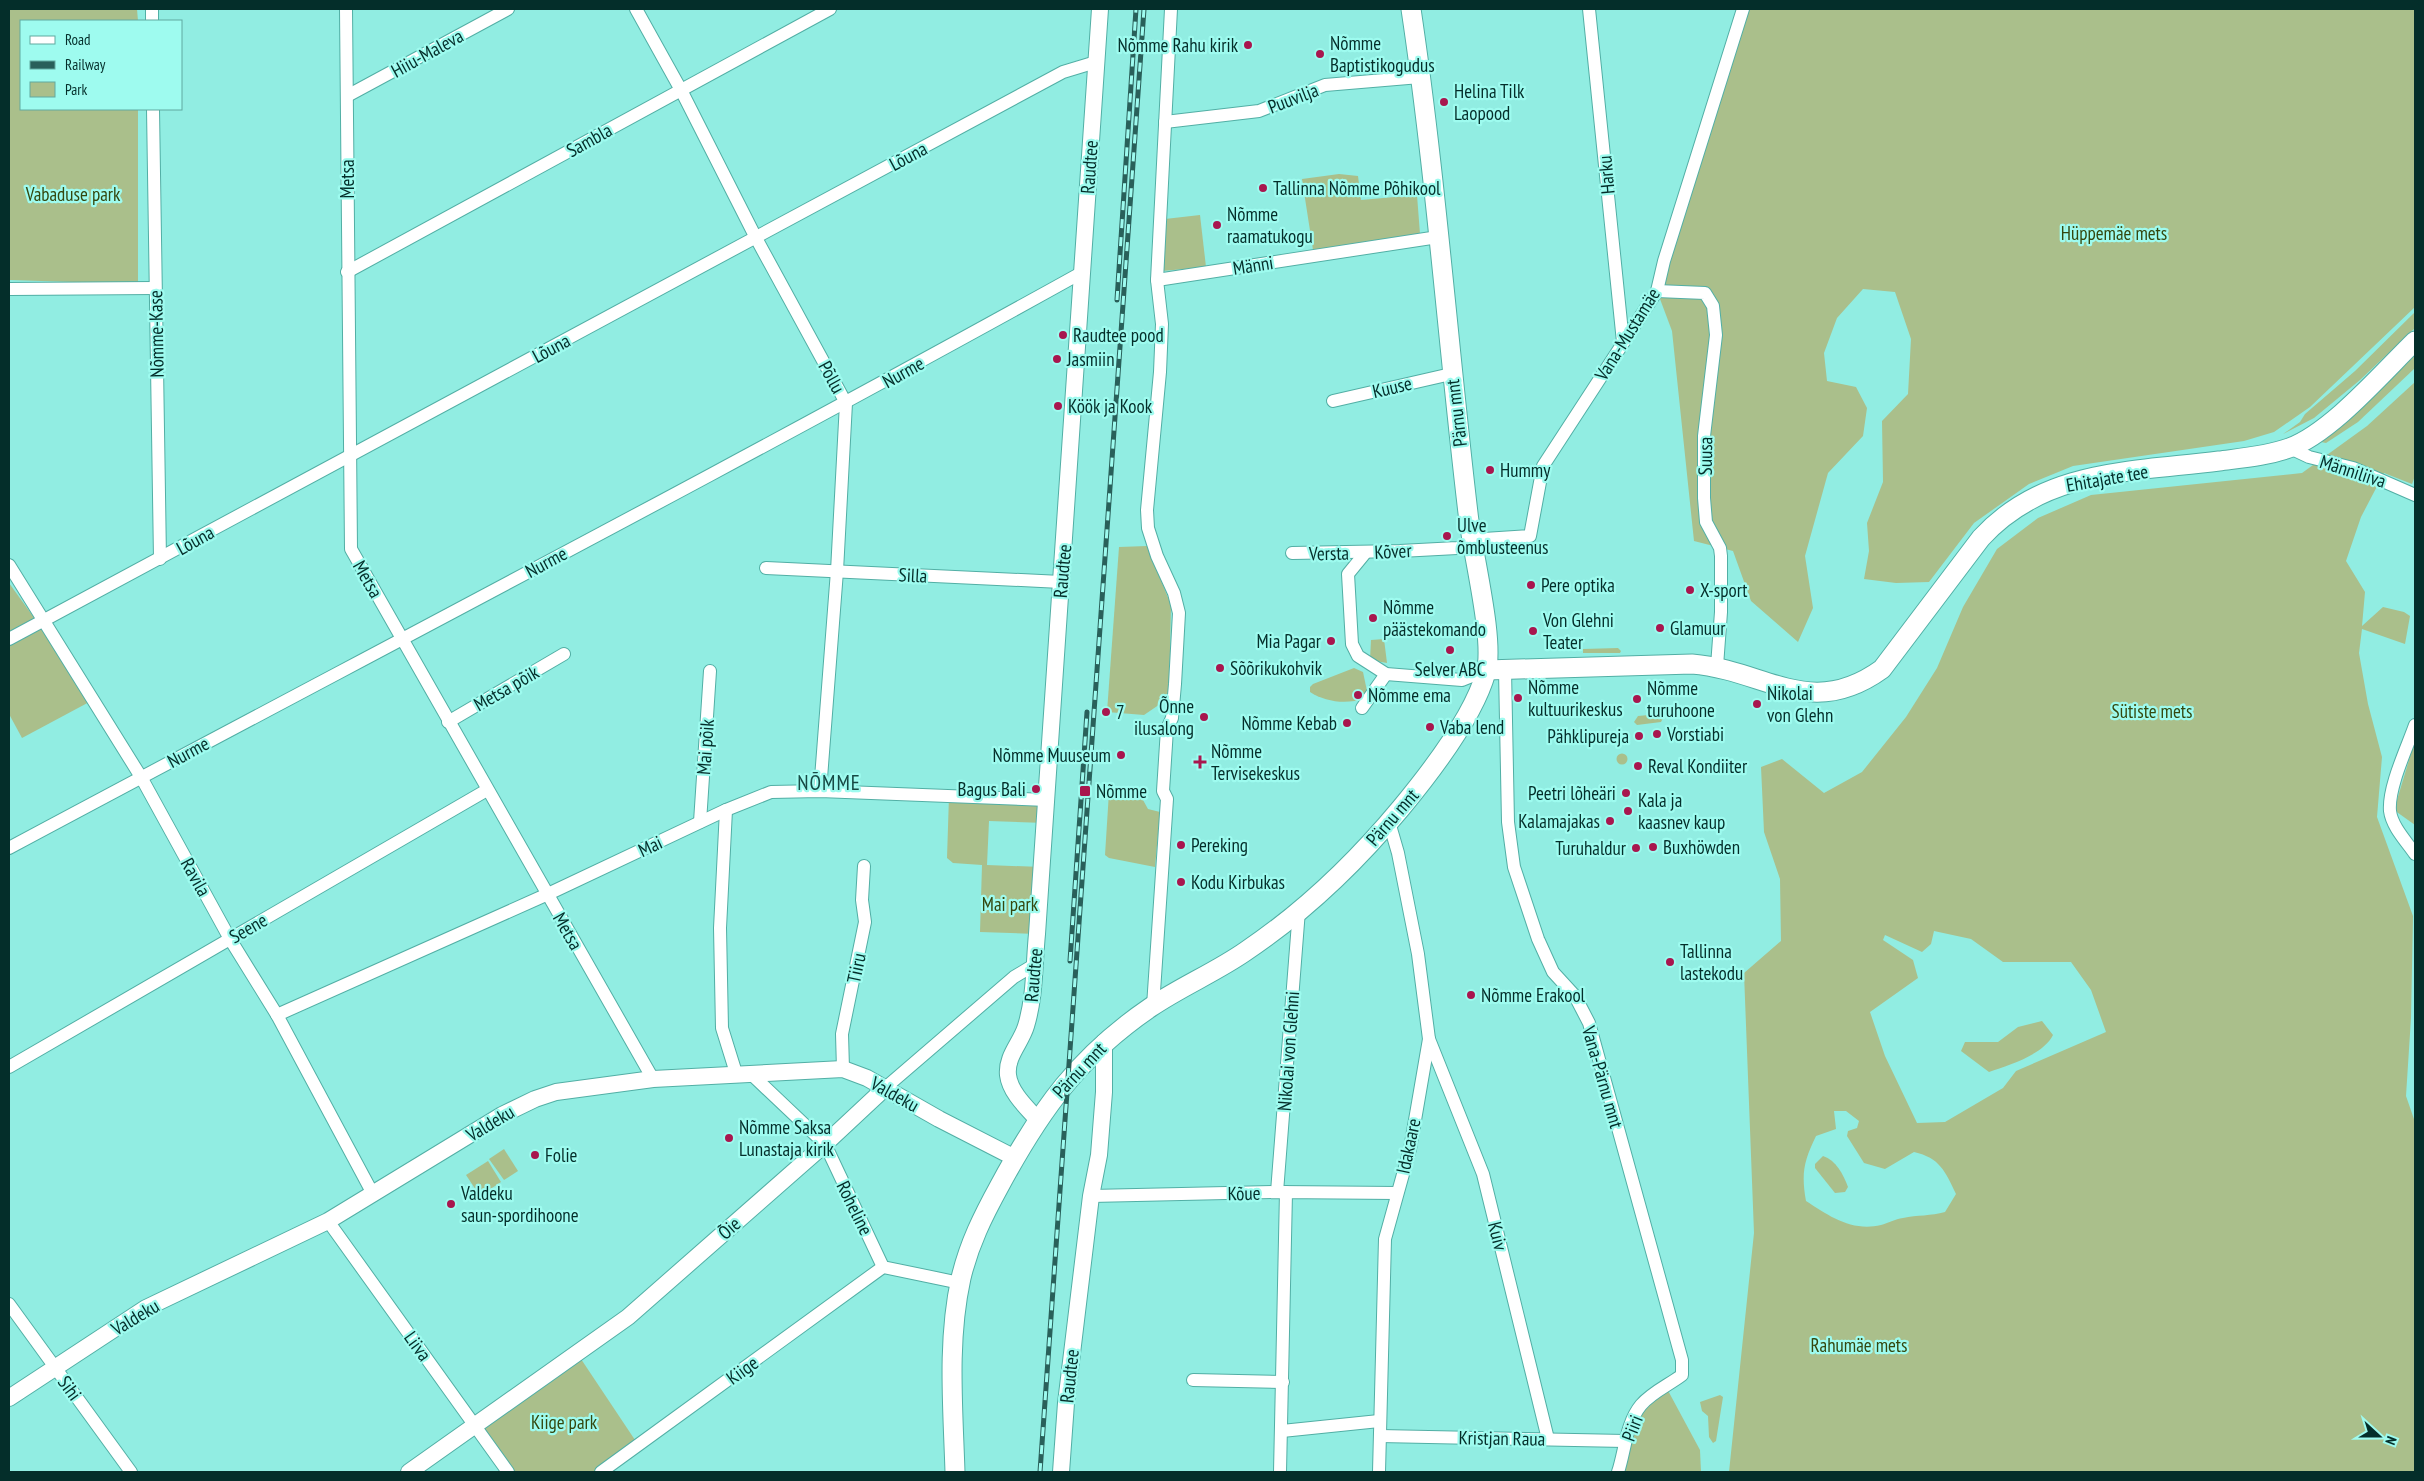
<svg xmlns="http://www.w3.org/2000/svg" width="2424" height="1481" viewBox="0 0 2424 1481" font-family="'PT Sans Narrow',sans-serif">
<rect width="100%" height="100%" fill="#91ede2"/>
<!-- green -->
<g fill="#aabf8b" fill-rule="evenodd">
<path d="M9,9H137L138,21H21V109H138V284L9,280Z"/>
<path d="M1743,9H2415V307L2310,407L2274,432L2244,441L2073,466L2029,484L1974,523L1929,582L1896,583L1864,579L1869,551L1867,523L1883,482L1882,421L1908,394L1911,339L1895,292L1863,289L1837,318L1824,353L1827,381L1856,387L1867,408L1863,436L1828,473L1805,556L1813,608L1798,642L1751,601L1733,551L1694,541L1672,331L1657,291Z"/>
<path d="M1339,174L1358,176L1361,200L1417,195L1420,234L1313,250L1302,179Z"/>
<path d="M1200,215L1206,267L1162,271L1165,219Z"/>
<path d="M2415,312V328L2360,380L2314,418L2283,434L2300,422L2305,414L2355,371Z"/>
<path d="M2415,352V368L2358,422L2326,443L2321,442Z"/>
<path d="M2415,382V476L2412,484L2384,473L2361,517L2346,561L2365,592L2362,626L2383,607L2404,612L2410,616L2405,644L2362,629L2359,653L2368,704L2382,757L2377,817L2413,916L2411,1018L2406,1096L2415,1122V1472H1729L1754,1233L1744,973L1781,941L1780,879L1764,832L1761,767L1782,759L1824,793L1862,772L1906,717L1937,668L1963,607L1997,549L2038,518L2091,495L2302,473L2367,426ZM1934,931L1971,939L2003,962H2071L2091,990L2106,1032L2016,1071L2003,1088L1945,1122L1917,1123L1885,1056L1870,1012L1918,978L1913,960L1883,940L1885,935L1922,952L1931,944ZM1834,1111H1846L1859,1121L1857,1128L1848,1131L1847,1136L1864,1163L1885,1169L1914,1152C1940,1158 1945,1171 1956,1194L1945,1212C1931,1216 1917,1215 1903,1218C1895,1219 1888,1223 1881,1225C1852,1232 1829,1216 1806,1201C1801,1173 1804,1161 1816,1136L1836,1129Z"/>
<path d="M1147,546L1171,605L1169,698L1144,715L1107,712L1119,547Z"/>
<path d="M9,583L35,619L9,634Z"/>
<path d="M44,619L93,700L22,738L9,714V639Z"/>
<path d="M1384,639L1387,663L1370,660L1371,640Z"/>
<path d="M1618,648L1621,651L1620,653H1583V649Z"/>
<path d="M1354,668L1363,672L1367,691L1364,698C1348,705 1325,702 1310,692V687L1313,684Z"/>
<path d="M1659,714L1664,716L1661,722L1637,725L1634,722L1638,716Z"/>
<path d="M2415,740V825L2394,810Z"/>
<circle cx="1622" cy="759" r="5.5"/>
<path d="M1109,792L1144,795L1143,800L1148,809L1160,812L1155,867L1109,858L1105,855Z"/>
<path d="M949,796L1047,800L1045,823L989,821L987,865L1042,867L1037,934L980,932L982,865L953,863L947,858Z"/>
<path d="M2042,1021L2053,1035C2043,1055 2009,1065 1989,1072L1961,1051L1965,1042H1998L2018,1027Z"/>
<path d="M504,1149L518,1171L504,1180L489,1159Z"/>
<path d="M1823,1156C1836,1160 1843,1174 1848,1187L1845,1192L1835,1193L1815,1168V1164Z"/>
<path d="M488,1161L501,1182L480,1196L466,1175Z"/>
<path d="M577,1353L639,1446L601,1472H508L475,1425Z"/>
<path d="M1665,1385L1700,1450L1701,1472H1618L1641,1406Z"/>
<path d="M1720,1395L1723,1397L1716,1441L1713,1443L1709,1437L1708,1416L1702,1411L1700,1402Z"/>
</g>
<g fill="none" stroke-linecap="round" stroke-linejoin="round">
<!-- minor casing -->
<g stroke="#52afa5" stroke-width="14">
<g id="minor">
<path d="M152,9V21"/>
<path d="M346,9L351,549L653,1079"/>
<path d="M636,9L681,90L756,238L846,403L837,571L820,791"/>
<path d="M1589,9L1623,342"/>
<path d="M347,96L508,9"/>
<path d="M153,109L160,559"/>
<path d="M1165,122L1259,111L1325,85L1420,77"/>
<path d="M347,272L830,9"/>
<path d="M1157,280L1438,237"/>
<path d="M9,289L155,288"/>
<path d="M1657,291L1705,293L1713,306L1716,335L1704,436V498L1706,522L1720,548L1721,556V612L1717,666"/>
<path d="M1333,401L1451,374"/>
<path d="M2290,448L2309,457L2353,468L2415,495"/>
<path d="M1366,552L1348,574L1352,644L1358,656L1386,674L1462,680L1487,670"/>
<path d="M1292,553L1400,551L1457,548L1472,546L1484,539L1530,536L1543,466L1657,291L1664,261L1743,9"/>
<path d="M9,565L141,777L230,939L277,1015L373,1194"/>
<path d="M766,568L1061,582"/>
<path d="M9,639L1063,72L1096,62"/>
<path d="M1505,670L1508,822L1514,867L1538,939L1553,972L1575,996L1589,1023L1682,1360V1375C1669,1385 1652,1392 1641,1405C1626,1423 1625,1451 1618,1472"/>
<path d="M1362,708L1386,674"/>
<path d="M448,722L564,654"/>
<path d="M2415,725C2407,748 2388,787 2390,811C2392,827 2407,842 2415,854"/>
<path d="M726,810L720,928L722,1028L736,1073"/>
<path d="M700,822L710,671"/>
<path d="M9,848C366,657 726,470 1081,273"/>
<path d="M1153,1006L1167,799L1163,791L1167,729L1172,718L1175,684L1179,613L1174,593L1157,556L1148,528L1147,510L1160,372L1162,324L1157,280L1171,9"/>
<path d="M277,1015L548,894L726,810L771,792L820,791L1047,800"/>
<path d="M1429,1039L1483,1174L1548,1439"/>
<path d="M9,1067L487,790"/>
<path d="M843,1069L842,1034L865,922L862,900L864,866"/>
<path d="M750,1073L825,1144L883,1267L960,1283"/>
<path d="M885,1088L1014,977L1034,965"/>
<path d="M1277,1192L1299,910"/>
<path d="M1091,1196L1277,1192L1397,1193"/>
<path d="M328,1221L508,1472"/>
<path d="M9,1304L131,1472"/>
<path d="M1193,1380L1283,1382"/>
<path d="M1282,1431L1379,1421"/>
<path d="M1380,1436L1625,1441"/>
<path d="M601,1472L883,1267"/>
<path d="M1280,1472L1286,1192"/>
<path d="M1379,1472L1385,1239L1410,1149L1429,1039L1418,954L1398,853L1389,822"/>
</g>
</g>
<!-- tertiary casing -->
<g stroke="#52afa5" stroke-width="18">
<g id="tertiary">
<path d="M1037,1119C1026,1107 1010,1092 1008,1075C1006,1056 1021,1043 1026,1026C1035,997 1034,964 1037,934L1100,9"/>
<path d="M9,1398L146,1308L328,1221L502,1115L535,1099L556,1092L653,1079L843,1069L867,1078L939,1119L1015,1158"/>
<path d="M409,1472L628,1317L825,1144L885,1088"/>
<path d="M1061,1472L1066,1403L1091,1196L1099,1155L1104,1092V1042"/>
</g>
</g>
<!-- secondary casing -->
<g stroke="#52afa5" stroke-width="21">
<g id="secondary">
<path d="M1487,670L1692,664C1766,670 1810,721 1882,669L1981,538C2044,469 2132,472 2219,461C2242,458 2267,456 2289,448C2331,433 2383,372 2415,341"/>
<path d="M955,1472C953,1408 947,1341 961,1278C969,1244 983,1216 1000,1185C1041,1109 1079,1056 1151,1007C1182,986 1216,972 1246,951C1304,912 1357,861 1401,808C1430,773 1474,716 1486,672C1495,640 1472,552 1468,513C1448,345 1436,176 1411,9"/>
</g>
</g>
<!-- minor -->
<use href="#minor" stroke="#fff" stroke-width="12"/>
<!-- tertiary -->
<use href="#tertiary" stroke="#fff" stroke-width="16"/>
<!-- secondary -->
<use href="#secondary" stroke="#fff" stroke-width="19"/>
<!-- rail casing -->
<g stroke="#29605a" stroke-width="5">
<g id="rail">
<path d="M1117,300L1136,9"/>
<path d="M1070,961L1087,712"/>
<path d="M1040,1472L1144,9"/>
</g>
</g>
<!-- rail -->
<use href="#rail" stroke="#9efbef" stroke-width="3" stroke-dasharray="9" stroke-linecap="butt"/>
</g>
<!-- markers -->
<g fill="#a8164e" stroke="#9efbef" stroke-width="2">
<circle cx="1248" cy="45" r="5"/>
<circle cx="1320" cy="54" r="5"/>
<circle cx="1444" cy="102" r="5"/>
<circle cx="1263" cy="188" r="5"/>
<circle cx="1217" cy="225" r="5"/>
<circle cx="1063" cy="335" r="5"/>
<circle cx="1057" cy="359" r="5"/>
<circle cx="1058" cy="406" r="5"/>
<circle cx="1490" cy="470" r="5"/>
<circle cx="1447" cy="536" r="5"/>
<circle cx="1531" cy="585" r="5"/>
<circle cx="1690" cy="590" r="5"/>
<circle cx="1373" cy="618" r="5"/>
<circle cx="1660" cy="628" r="5"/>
<circle cx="1533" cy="631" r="5"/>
<circle cx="1331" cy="641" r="5"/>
<circle cx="1450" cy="650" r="5"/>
<circle cx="1220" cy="668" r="5"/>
<circle cx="1358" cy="695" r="5"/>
<circle cx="1518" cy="698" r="5"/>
<circle cx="1637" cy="699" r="5"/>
<circle cx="1757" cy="704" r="5"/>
<circle cx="1106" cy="712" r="5"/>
<circle cx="1204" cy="717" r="5"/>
<circle cx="1347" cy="723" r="5"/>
<circle cx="1430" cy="727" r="5"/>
<circle cx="1657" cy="734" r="5"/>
<circle cx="1639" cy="736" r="5"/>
<circle cx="1121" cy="755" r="5"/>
<path d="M1197.5 754.5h5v5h5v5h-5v5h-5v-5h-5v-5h5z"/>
<circle cx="1638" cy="766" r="5"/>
<circle cx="1036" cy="789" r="5"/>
<rect x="1079" y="785" width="12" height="12" rx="2.5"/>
<circle cx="1626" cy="793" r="5"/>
<circle cx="1628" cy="811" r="5"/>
<circle cx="1610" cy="821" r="5"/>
<circle cx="1181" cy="845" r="5"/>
<circle cx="1653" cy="847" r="5"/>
<circle cx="1636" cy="848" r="5"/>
<circle cx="1181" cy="882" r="5"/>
<circle cx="1670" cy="962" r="5"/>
<circle cx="1471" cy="995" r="5"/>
<circle cx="729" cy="1138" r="5"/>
<circle cx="535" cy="1155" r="5"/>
<circle cx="451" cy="1204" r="5"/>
</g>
<g text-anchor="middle" stroke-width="4.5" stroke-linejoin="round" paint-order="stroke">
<!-- poi labels -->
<g font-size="19" fill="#042e2a" stroke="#9efbef" text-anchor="start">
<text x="1330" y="50">Nõmme<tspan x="1330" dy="22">Baptistikogudus</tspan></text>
<text x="1238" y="52" text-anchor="end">Nõmme Rahu kirik</text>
<text x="1454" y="98">Helina Tilk<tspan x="1454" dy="22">Laopood</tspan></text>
<text x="1273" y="195">Tallinna Nõmme Põhikool</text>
<text x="1227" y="221">Nõmme<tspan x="1227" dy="22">raamatukogu</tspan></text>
<text x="1073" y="342">Raudtee pood</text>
<text x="1067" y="366">Jasmiin</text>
<text x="1068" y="413">Köök ja Kook</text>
<text x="1500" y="477">Hummy</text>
<text x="1457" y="532">Ulve<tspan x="1457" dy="22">õmblusteenus</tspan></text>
<text x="1541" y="592">Pere optika</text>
<text x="1700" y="597">X-sport</text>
<text x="1383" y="614">Nõmme<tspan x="1383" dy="22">päästekomando</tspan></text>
<text x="1543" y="627">Von Glehni<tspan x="1543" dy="22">Teater</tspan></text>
<text x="1670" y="635">Glamuur</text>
<text x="1321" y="648" text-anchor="end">Mia Pagar</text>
<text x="1230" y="675">Sõõrikukohvik</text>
<text x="1450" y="676" text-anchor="middle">Selver ABC</text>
<text x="1528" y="694">Nõmme<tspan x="1528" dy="22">kultuurikeskus</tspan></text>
<text x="1647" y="695">Nõmme<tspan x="1647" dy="22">turuhoone</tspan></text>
<text x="1767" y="700">Nikolai<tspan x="1767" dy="22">von Glehn</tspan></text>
<text x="1368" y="702">Nõmme ema</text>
<text x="1194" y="713" text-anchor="end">Õnne<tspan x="1194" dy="22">ilusalong</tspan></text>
<text x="1116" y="719">7</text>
<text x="1337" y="730" text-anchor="end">Nõmme Kebab</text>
<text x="1440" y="734">Vaba lend</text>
<text x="1667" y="741">Vorstiabi</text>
<text x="1629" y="743" text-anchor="end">Pähklipureja</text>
<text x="1211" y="758">Nõmme<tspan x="1211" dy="22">Tervisekeskus</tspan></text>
<text x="1111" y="762" text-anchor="end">Nõmme Muuseum</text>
<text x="1648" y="773">Reval Kondiiter</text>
<text x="1026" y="796" text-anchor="end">Bagus Bali</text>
<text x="1096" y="798">Nõmme</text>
<text x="1616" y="800" text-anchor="end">Peetri lõheäri</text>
<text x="1638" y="807">Kala ja<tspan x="1638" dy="22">kaasnev kaup</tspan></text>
<text x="1600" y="828" text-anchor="end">Kalamajakas</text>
<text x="1191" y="852">Pereking</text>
<text x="1663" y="854">Buxhöwden</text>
<text x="1626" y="855" text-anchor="end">Turuhaldur</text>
<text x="1191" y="889">Kodu Kirbukas</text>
<text x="1680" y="958">Tallinna<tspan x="1680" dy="22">lastekodu</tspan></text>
<text x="1481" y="1002">Nõmme Erakool</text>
<text x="739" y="1134">Nõmme Saksa<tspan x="739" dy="22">Lunastaja kirik</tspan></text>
<text x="545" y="1162">Folie</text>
<text x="461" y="1200">Valdeku<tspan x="461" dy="22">saun-spordihoone</tspan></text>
</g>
<!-- street labels -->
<g font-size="19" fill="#042e2a" stroke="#9efbef">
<text transform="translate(427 53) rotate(-29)" y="7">Hiiu-Maleva</text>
<text transform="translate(1293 98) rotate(-21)" y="7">Puuvilja</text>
<text transform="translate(589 140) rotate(-29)" y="7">Sambla</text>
<text transform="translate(908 156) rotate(-28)" y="7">Lõuna</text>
<text transform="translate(1089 167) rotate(-86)" y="7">Raudtee</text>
<text transform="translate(1606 175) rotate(-95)" y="7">Harku</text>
<text transform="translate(347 179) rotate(-90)" y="7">Metsa</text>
<text transform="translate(1253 265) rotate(-9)" y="7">Männi</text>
<text transform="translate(156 334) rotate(-91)" y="7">Nõmme-Kase</text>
<text transform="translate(1627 334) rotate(-58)" y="7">Vana-Mustamäe</text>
<text transform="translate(551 348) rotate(-28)" y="7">Lõuna</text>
<text transform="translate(903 372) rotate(-29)" y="7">Nurme</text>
<text transform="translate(832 377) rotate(61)" y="7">Põllu</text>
<text transform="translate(1392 387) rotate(-13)" y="7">Kuuse</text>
<text transform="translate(1456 413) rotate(-97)" y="7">Pärnu mnt</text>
<text transform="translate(1705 456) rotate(-89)" y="7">Suusa</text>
<text transform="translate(2353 471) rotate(18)" y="7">Männiliiva</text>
<text transform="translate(2107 478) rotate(-10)" y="7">Ehitajate tee</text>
<text transform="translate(195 540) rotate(-29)" y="7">Lõuna</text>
<text transform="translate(1393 551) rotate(-3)" y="7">Kõver</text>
<text transform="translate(1329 553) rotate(-1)" y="7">Versta</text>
<text transform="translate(546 562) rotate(-28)" y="7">Nurme</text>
<text transform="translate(1062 571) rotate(-85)" y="7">Raudtee</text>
<text transform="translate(913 575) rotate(3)" y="7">Silla</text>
<text transform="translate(368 579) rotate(60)" y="7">Metsa</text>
<text transform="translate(506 688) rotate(-30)" y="7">Metsa põik</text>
<text transform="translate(705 747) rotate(-86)" y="7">Mai põik</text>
<text transform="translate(188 752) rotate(-28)" y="7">Nurme</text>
<text transform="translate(1392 817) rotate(-49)" y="7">Pärnu mnt</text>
<text transform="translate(650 846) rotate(-25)" y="7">Mai</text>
<text transform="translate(196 877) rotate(61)" y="7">Ravila</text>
<text transform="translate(248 928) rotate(-30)" y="7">Seene</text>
<text transform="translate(568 931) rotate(60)" y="7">Metsa</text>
<text transform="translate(856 968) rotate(-78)" y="7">Tiiru</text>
<text transform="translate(1033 975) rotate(-85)" y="7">Raudtee</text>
<text transform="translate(1288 1051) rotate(-86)" y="7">Nikolai von Glehni</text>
<text transform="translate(1079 1070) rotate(-47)" y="7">Pärnu mnt</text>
<text transform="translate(1603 1077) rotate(74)" y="7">Vana-Pärnu mnt</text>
<text transform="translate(895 1094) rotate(29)" y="7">Valdeku</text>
<text transform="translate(490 1123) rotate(-31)" y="7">Valdeku</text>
<text transform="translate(1408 1146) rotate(-78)" y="7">Idakaare</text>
<text transform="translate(1244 1193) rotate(-1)" y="7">Kõue</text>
<text transform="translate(855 1208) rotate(64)" y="7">Roheline</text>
<text transform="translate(729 1228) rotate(-41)" y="7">Õie</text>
<text transform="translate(1498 1236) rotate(76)" y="7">Kuiv</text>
<text transform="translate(135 1317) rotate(-31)" y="7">Valdeku</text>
<text transform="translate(418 1346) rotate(54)" y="7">Liiva</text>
<text transform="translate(742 1370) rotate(-36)" y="7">Kiige</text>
<text transform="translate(1069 1376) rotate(-84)" y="7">Raudtee</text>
<text transform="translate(70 1388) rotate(54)" y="7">Sihi</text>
<text transform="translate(1632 1428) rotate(-69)" y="7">Piiri</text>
<text transform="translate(1502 1438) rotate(1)" y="7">Kristjan Raua</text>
</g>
<!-- park labels -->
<g font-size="19" fill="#34470e" stroke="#9efbef">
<text x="73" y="201">Vabaduse park</text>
<text x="2114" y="240">Hüppemäe mets</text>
<text x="2152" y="718">Sütiste mets</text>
<text x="1010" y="911">Mai park</text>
<text x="1859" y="1352">Rahumäe mets</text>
<text x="564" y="1429">Kiige park</text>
</g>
<!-- quarter labels -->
<g font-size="21" letter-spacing="1" fill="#174944" stroke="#9efbef">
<text x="829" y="790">NÕMME</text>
</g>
</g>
<!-- border -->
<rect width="2424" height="1481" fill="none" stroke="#042e2a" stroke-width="20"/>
<!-- legend -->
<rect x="20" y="20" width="162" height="90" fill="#9efbef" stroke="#60a9a0"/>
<rect x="30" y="36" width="25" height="8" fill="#ffffff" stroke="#60a9a0"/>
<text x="65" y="45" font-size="15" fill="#042e2a">Road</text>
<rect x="30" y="61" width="25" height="8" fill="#29605a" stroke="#60a9a0"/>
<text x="65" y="70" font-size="15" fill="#042e2a">Railway</text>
<rect x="30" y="82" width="25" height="15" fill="#aabf8b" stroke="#60a9a0"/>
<text x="65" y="95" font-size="15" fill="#042e2a">Park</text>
<!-- north arrow -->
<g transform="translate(2379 1436) rotate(111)" stroke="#9efbef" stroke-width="4" paint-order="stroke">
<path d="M0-4L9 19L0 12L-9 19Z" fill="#042e2a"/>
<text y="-8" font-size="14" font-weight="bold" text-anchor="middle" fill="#042e2a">N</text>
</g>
</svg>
